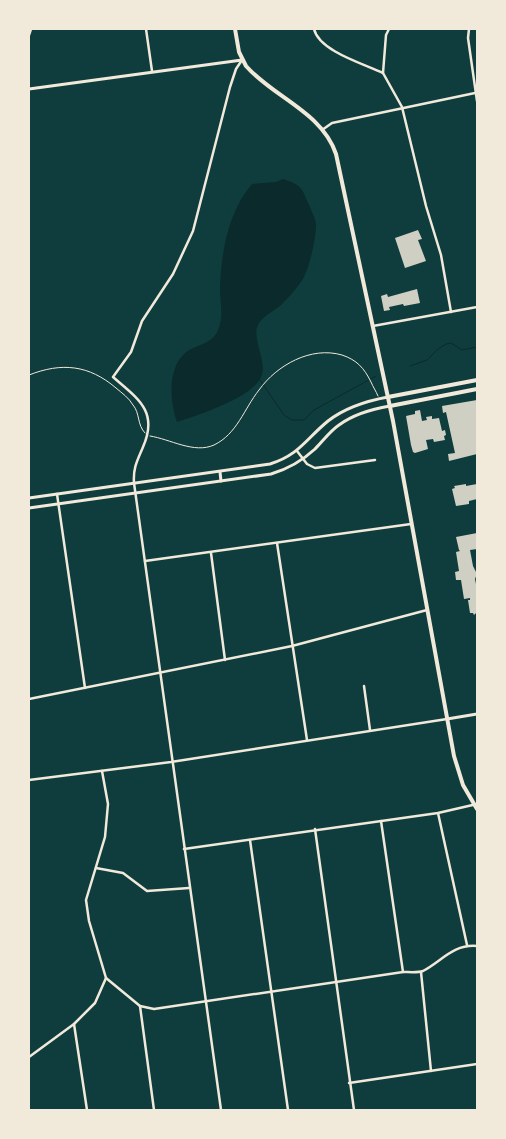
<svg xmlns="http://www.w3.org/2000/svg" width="506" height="1139" viewBox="0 0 506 1139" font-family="Raleway,sans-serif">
<rect width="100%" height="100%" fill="#0f3d3e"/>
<!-- water -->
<path fill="#0a2a2b" d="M283,179C304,186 301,188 310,207C312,213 316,219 316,225C316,238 310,265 304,277C299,286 289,297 282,304C275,311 261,316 257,327C253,342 269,365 260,379C248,399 198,415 177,422C170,402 167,369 185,353C196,344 212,345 218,330C224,316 220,303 220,289C221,253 228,212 252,184L276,182Z"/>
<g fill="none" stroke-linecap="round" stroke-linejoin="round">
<!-- stream -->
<g stroke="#0a2a2b" stroke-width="1">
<path d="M410,366L427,360L438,349L446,344L451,343L462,350L477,347"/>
<path d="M260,380L284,415L292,420H304L314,410L376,376"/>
</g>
</g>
<!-- building -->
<g fill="#cfcfc3">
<path d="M418,230L422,239L418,240L426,261L405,268L395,238Z"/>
<path d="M417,289L420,303L404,306L403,304L389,307L390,310L384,311L381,296L387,294L388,297Z"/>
<path d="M477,400V454L449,461L448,454L455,453L446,412L443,413L442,406Z"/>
<path d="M420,410L422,421L427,420L426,417L432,416V419L439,418L442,431L445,430L446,435L444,436L445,440L434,442L433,439L426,440L428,449L415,453L413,452L411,445L406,416L415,414V411Z"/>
<path d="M466,484V486L477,484V499L469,501V504L456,506L452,489L455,488L454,486Z"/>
<path d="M477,533V549L470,550L473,566L477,574L475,579L477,589V612L474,615L473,613H470L468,600H470V598L464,599L461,580H456L455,572L459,571L456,552L460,551L459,550L456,537Z"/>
</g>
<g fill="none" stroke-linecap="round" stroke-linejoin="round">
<!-- path -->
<g stroke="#f1e9da" stroke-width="1">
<path d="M29,375C62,362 89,365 116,388C122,393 129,398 133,405C140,413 137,425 145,433"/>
<path d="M150,436C170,439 194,454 214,445C237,434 244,409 259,390C277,365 311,346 342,355C357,360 364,368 371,382C373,387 376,391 378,396"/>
</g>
<!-- minor -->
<g stroke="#f1e9da" stroke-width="2.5">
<path d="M146,29L152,71"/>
<path d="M314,29C319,51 364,64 383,73"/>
<path d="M389,29L386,35L383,73L402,107L426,206L441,255L451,312"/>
<path d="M469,29L468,38L477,101"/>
<path d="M29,35L31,29"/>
<path d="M322,130L332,123L475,93"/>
<path d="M373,326L477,307"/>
<path d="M297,451L307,464L315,468L375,460"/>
<path d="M57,494L85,688"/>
<path d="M277,543L307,740"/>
<path d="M211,553L225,660"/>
<path d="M145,561L411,524"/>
<path d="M364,686L370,730"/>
<path d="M29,699L292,646L427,610"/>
<path d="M102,771L108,804L105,837L86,900L89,921L106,978L140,1006L154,1009L403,972C409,972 418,973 423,971C442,961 453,944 477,946"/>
<path d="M29,780L171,762L447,719"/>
<path d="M438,813L467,945"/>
<path d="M381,821L403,972"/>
<path d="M315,829L354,1110"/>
<path d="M250,840L288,1110"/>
<path d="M184,849L438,813L477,804"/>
<path d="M96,868L123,873L147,891L189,888"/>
<path d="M421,972L431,1071"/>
<path d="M140,1006L154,1110"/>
<path d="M74,1024L87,1110"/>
<path d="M29,1057L74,1024L95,1003L106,978"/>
<path d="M349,1083L477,1064"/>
<path d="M221,1110L134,483C133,468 137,461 143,447C159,411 137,398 113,377L131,352L142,321L173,274L193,231L230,87L236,69L242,60"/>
</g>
<!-- tertiary -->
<g stroke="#f1e9da" stroke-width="3">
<path d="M29,89L242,60"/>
<path d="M220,472L221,481"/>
<path d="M29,498L270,464C299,455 306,439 328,421C346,407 366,401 388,397"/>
<path d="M29,508L271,474C288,469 302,461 315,449C323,441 330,431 339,425C354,414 372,409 390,406"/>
<path d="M447,719L477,714"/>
</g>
<!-- secondary -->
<g stroke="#f1e9da" stroke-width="4">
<path d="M235,29L239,52L246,66C273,97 322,112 336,154L393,421L454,756L463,785L477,809"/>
<path d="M388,397L477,380"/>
<path d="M390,406L477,389"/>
</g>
</g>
<!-- border -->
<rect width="506" height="1139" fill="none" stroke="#f1e9da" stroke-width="60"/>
</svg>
